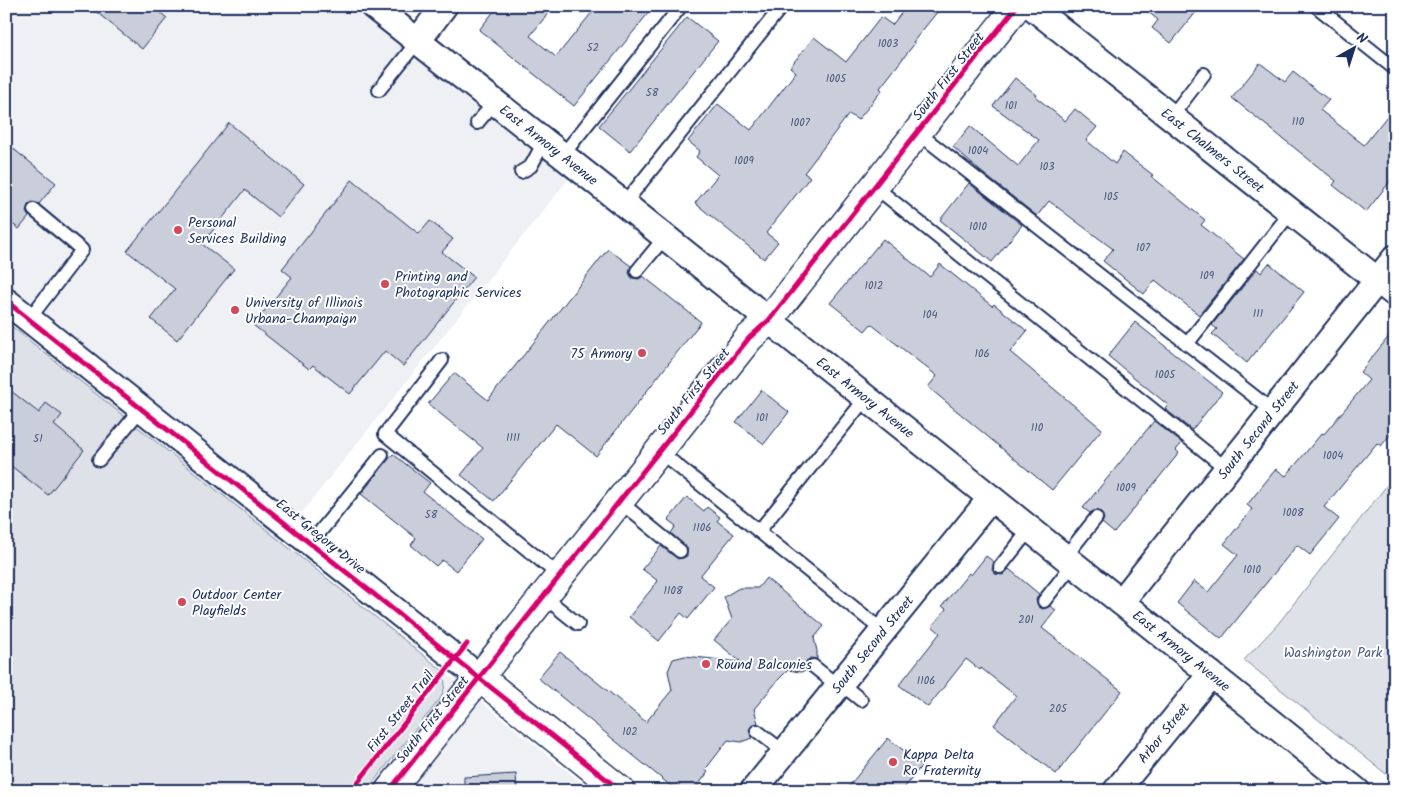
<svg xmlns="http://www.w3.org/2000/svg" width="1401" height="797" viewBox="0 0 1401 797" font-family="Kalam,sans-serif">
<rect width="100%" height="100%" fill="#fff"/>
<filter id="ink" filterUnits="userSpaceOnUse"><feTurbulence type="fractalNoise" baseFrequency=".02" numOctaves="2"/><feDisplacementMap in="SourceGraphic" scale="10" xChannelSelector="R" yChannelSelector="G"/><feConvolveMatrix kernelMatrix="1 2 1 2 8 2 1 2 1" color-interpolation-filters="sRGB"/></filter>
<g filter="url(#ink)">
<!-- built -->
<path fill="#eff0f4" d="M6,6H352L570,177L280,540L592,791H6Z"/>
<!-- green -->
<g fill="#dee1e7" stroke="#7c88a2">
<path d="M6,322L442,670C446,682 446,688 440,699L366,791H6Z"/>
<path d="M1395,475V764L1386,774L1244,660L1277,625Z"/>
</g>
<!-- building -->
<g fill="#caceda" stroke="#1b2f5e">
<path d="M89,6H152L167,18L142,49Z"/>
<path d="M498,6H554L530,36L556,57L597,6H654L574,106L479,30Z"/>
<path d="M907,6H942L913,42L915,43L880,88L882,90L858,120L849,114L804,173L810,177L766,233L778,242L764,259L695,203L718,175L696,157L700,151L688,141L718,104L751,130L796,72L790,67L814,37L846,62L881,17L892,25Z"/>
<path d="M1141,6H1201L1171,43L1152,28L1158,20Z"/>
<path d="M687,17L718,41L630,151L599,126Z"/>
<path d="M1260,63L1285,82L1293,72L1329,100L1320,110L1364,145L1395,106V175L1366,212L1333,185L1336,181L1232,98Z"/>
<path d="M1015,78L1037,95L1036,97L1065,121L1075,109L1097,127L1086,140L1115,164L1123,152L1153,175L1151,176L1205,220L1201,225L1244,259L1199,315L1155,280L1144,294L1103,261L1113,249L1049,201L1037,216L980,171L953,147L970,126L1018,166L1039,140L993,106Z"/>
<path d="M229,123L304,184L278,217L245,190L202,244L234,269L177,340L151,319L175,289L127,251Z"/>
<path d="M6,143L56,183L39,204L32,202L28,205L26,212L29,217L19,229L6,219Z"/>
<path d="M352,180L419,234L430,221L453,239L442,252L474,277L403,366L385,351L350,394L313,365L309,369L253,325L292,277L282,269Z"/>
<path d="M969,183L1022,225L992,262L940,220Z"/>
<path d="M883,239L930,277L940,264L992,306L994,304L1027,331L1010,352L1102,429L1052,490L928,387L937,376L871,324L865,331L830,303Z"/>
<path d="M608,249L631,266L629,273L632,278L639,279L643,276L701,322L596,456L556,424L494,501L461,475L483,448L428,404L454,373L488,400Z"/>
<path d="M1269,263L1304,292L1247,363L1212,334L1217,329L1212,325L1257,269L1261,273Z"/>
<path d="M1135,322L1222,392L1192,430L1165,409L1168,405L1108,356Z"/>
<path d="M1395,329V429L1381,446L1377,443L1324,507L1339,519L1310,555L1297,545L1221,639L1177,603L1194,581L1208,592L1238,555L1224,544L1252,509L1247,505L1276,469L1286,476L1322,433L1324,434L1369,380L1360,372Z"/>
<path d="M6,387L39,413L46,403L62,415L54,425L84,450L48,495L6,462Z"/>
<path d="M761,390L789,412L764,444L736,422Z"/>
<path d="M1154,421L1182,443L1176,450L1179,453L1114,533L1102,523L1104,519L1101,512L1097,510L1090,513L1083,508Z"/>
<path d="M393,454L430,483L423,492L482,539L456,571L442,560L436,566L411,545L416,538L361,494Z"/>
<path d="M687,497L704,511L707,507L720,517L717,521L734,534L700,576L714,587L688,619L681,613L659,641L629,617L658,581L642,569L661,546L678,559L683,558L687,556V548L671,533L676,526L668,520Z"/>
<path d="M986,556L994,562L992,570L995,574L1003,575L1009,569L1039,594L1036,600L1039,607L1043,609L1050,606L1056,610L1042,628L1122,691L1056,774L994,725L1016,696L981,668L980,670L966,659L928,707L899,685L940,633L932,626L946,609L942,606L969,573L971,575Z"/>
<path d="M766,578L824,626L814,638L817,651V659L811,658L806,661L805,665L806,671L800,672L788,670L779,679L754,709L758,723L754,724L749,729L752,738L741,742L728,740L705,770L708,772L694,791H677L538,678L560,652L646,722L672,690L668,671L673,659L685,656L741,662L714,640L732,619L724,597L739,588H758Z"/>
<path d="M888,738L922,765L902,791H845Z"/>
<path d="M516,774L517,791H464V777Z"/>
</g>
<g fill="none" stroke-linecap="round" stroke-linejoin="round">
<!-- service casing -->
<g stroke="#1b2f5e" stroke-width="16">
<g id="service">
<path d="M1316,6L1395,69"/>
<path d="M379,90L417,42"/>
<path d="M1171,117L1204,74"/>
<path d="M477,123L494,103"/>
<path d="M917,132L1273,411"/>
<path d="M562,156L681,6"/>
<path d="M521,172L531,166L544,142"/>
<path d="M874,186L1227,469"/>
<path d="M624,204L782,6"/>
<path d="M637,271L665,237"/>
<path d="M29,319L82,250L34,210"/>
<path d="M1187,344L1291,212"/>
<path d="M442,360L385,434L560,576"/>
<path d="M659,451L883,631"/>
<path d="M99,460L141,409"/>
<path d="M619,501L680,551"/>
<path d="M759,531L866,398"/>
<path d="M311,543L382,455"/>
<path d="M1065,557L1096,518"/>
<path d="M1000,567L1030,529"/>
<path d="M543,596L578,624"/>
<path d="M1044,601L1073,564"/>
<path d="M813,666L838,686"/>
<path d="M840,683L861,700"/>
<path d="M757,731L784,752"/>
</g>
</g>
<!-- minor casing -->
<g stroke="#1b2f5e" stroke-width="29">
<g id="minor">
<path id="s1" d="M373,6L624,204L1357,791"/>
<path id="s2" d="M1031,6L1395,294"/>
<path d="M417,42L444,6"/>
<path d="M6,301L479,677"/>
<path id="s3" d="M1121,602L1395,258"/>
<path id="s4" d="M753,791L991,498"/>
<path id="s5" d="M1116,791L1211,674"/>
</g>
</g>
<!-- tertiary casing -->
<g stroke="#1b2f5e" stroke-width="31">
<g id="tertiary">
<path d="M479,677L621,791"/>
<path d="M389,791L749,338L769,320L1017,6"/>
</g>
</g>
<!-- service -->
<use href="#service" stroke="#fff" stroke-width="12"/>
<!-- minor -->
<use href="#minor" stroke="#fff" stroke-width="25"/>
<!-- tertiary -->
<use href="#tertiary" stroke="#fff" stroke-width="28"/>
<!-- cycleway casing -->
<g stroke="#fff" stroke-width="8">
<g id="cycleway">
<path d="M6,301L621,791"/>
<path d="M351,791L467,644"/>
<path d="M389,791L749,338L769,320L1017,6"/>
</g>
</g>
<!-- cycleway -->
<use href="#cycleway" stroke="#d6006c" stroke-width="5"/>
</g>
</g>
<!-- markers -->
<g fill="#d1495b" stroke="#fff" stroke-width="2">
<circle cx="178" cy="230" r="5"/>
<circle cx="385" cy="284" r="5"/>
<circle cx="235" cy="310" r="5"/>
<circle cx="642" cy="353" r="5"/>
<circle cx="182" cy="602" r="5"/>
<circle cx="706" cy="664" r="5"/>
<circle cx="893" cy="762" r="5"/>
</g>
<g text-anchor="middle" stroke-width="4" stroke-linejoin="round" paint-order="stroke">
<!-- number labels -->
<g font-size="11" fill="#47577d">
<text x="888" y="47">1003</text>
<text x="593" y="51">52</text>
<text x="836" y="82">1005</text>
<text x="652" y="96">58</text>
<text x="1011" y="109">101</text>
<text x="1298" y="125">110</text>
<text x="800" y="126">1007</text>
<text x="978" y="154">1004</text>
<text x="744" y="164">1009</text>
<text x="1047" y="170">103</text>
<text x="1111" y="200">105</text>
<text x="978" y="230">1010</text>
<text x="1143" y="251">107</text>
<text x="1207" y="279">109</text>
<text x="874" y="289">1012</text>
<text x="1258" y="317">111</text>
<text x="930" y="318">104</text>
<text x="982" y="357">106</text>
<text x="1165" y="378">1005</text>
<text x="762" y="421">101</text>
<text x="1037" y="431">110</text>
<text x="513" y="441">1111</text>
<text x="38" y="442">51</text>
<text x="1333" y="459">1004</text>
<text x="1126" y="491">1009</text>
<text x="1293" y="516">1008</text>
<text x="431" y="518">58</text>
<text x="702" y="531">1106</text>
<text x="1252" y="573">1010</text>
<text x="673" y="594">1108</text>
<text x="1026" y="623">201</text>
<text x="926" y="684">1106</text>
<text x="1058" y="712">205</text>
<text x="630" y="735">102</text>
</g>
<!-- street labels -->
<g font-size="14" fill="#1b2f5e" stroke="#fff">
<text transform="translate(948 76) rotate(-52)" y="5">South First Street</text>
<text dy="5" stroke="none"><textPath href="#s1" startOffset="224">East Armory Avenue</textPath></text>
<text dy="5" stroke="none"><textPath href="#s2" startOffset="232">East Chalmers Street</textPath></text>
<text transform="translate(693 391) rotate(-51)" y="5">South First Street</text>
<text dy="5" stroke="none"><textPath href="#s1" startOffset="629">East Armory Avenue</textPath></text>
<text dy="5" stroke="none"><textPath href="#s3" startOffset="220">South Second Street</textPath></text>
<text transform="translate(321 536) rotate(39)" y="5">East Gregory Drive</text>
<text dy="5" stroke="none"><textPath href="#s4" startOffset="189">South Second Street</textPath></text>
<text dy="5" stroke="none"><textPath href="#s1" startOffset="1034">East Armory Avenue</textPath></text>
<text transform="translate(400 711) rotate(-52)" y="5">First Street Trail</text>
<text transform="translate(432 719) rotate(-51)" y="5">South First Street</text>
<text dy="5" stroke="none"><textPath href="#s5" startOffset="75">Arbor Street</textPath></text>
</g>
<!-- poi labels -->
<g font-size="14" fill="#1b2f5e" stroke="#fff" text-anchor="start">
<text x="188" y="227">Personal<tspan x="188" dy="16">Services Building</tspan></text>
<text x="395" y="281">Printing and<tspan x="395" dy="16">Photographic Services</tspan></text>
<text x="245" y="307">University of Illinois<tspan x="245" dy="16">Urbana-Champaign</tspan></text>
<text x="632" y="358" text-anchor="end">75 Armory</text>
<text x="192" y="599">Outdoor Center<tspan x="192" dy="16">Playfields</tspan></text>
<text x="716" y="669">Round Balconies</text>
<text x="903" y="759">Kappa Delta<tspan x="903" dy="16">Ro Fraternity</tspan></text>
</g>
<!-- park labels -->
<g font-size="14" fill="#4c5c80" stroke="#fff">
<text x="1333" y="657">Washington Park</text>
</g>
</g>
<!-- margin -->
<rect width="1401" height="797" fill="none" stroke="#fff" stroke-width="25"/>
<rect x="12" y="12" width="1376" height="772" fill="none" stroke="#1b2f5e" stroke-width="2" filter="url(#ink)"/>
<!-- north arrow -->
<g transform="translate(1354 48) rotate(39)" stroke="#ffffff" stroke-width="4" paint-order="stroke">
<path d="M0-4L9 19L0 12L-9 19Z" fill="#1b2f5e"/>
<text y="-8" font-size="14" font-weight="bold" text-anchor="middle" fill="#1b2f5e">N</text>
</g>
</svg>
